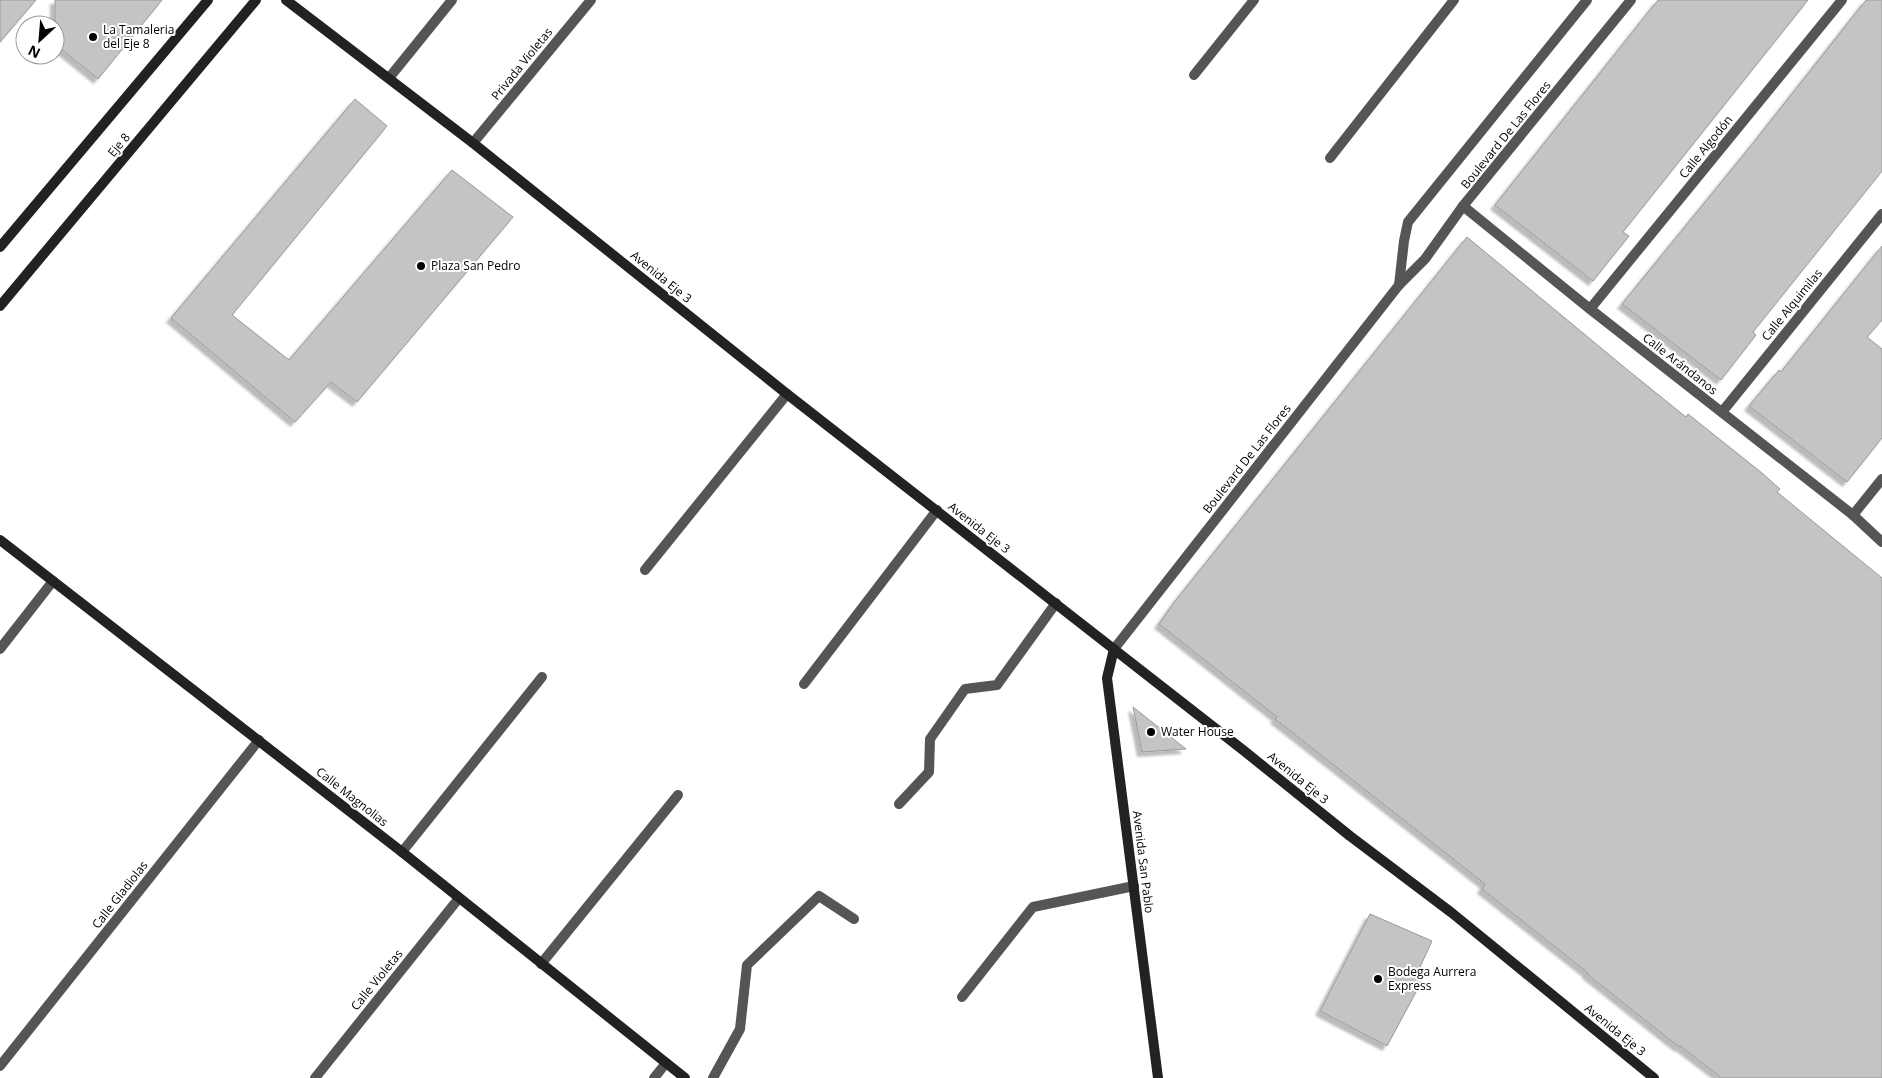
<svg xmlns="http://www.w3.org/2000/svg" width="1882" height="1078" viewBox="0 0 1882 1078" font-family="'Open Sans',sans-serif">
<defs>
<filter id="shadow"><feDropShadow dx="-4.5" dy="4.5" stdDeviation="1" flood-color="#0004"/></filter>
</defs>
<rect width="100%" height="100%" fill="#fff"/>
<!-- building -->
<g fill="#c4c4c4" stroke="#999" filter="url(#shadow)">
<path d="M0,0H36L0,42Z"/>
<path d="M55,0H162L98,79L55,44Z"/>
<path d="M1658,0H1808L1623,232L1629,236L1593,281L1495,205Z"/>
<path d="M1866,0H1882V171L1753,332L1756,335L1721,380L1622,304L1754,142Z"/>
<path d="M355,99L387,126L232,315L289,360L452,170L513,217L357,402L331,382L295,422L171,318Z"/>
<path d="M1467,237L1624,367L1686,417L1688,414L1762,473L1780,489L1777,492L1882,578V1078H1722L1680,1046L1679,1047L1587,974L1588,973L1482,889L1485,884L1275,719L1277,717L1159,624L1176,600Z"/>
<path d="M1882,246V320L1867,337L1882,349V438L1847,482L1749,406L1779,370L1781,372Z"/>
<path d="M1133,707L1186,749L1142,752Z"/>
<path d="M1370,914L1432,941L1416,976L1422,981L1387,1046L1320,1011Z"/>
</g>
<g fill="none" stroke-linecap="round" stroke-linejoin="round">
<!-- minor -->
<g stroke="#555" stroke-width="10">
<path d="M1194,75L1254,0"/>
<path d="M389,78L452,0"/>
<path d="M473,143L591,0"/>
<path d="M1330,158L1454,0"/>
<path d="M1463,206L1590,309L1853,515L1882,542"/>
<path d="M1590,309L1842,0"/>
<path d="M1722,412L1882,214"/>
<path d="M1853,515L1882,479"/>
<path d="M645,570L787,394"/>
<path d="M0,649L53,581"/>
<path d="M804,684L937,510"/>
<path d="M899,804L929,772L930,739L965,689L997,685L1056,603"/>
<path d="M402,852L542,677"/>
<path d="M541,964L678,795"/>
<path d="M962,997L1033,907L1134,886"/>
<path d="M0,1066L259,740"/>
<path d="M315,1078L459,898"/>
<path d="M713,1078L740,1029L747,965L819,896L854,919"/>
</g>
<!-- tertiary -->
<g stroke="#555" stroke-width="10">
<path d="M1399,285L1404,241L1408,222L1587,0"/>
<path d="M1114,649L1399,285L1425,259L1463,206L1631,0"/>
<path d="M654,1078L666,1063"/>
</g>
<!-- secondary -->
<g stroke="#222" stroke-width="10">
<path d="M286,0L473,143L787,394L1243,750L1350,836L1452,913L1654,1078"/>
<path d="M0,247L208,0"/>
<path d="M0,306L256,0"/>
<path d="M0,540L402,852L685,1078"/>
<path d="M1114,649L1107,678L1158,1078"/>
</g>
</g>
<!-- markers -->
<g fill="#000" stroke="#fff" stroke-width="2">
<circle cx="93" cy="37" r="5"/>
<circle cx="421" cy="266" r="5"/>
<circle cx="1151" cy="732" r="5"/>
<circle cx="1378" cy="979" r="5"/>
</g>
<g text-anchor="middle" stroke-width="4" stroke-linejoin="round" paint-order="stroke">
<!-- poi labels -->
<g font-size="12" fill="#000" stroke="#fff" text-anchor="start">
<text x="103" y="34">La Tamaleria<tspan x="103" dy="14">del Eje 8</tspan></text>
<text x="431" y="270">Plaza San Pedro</text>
<text x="1161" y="736">Water House</text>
<text x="1388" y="976">Bodega Aurrera<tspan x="1388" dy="14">Express</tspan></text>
</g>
<!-- street labels -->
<g font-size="12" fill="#000" stroke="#fff">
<text transform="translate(522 64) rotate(-51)" y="4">Privada Violetas</text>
<text transform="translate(1506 135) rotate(-51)" y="4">Boulevard De Las Flores</text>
<text transform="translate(119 145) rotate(-50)" y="4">Eje 8</text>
<text transform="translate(1706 147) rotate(-51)" y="4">Calle Algodón</text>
<text transform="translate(661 277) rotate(39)" y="4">Avenida Eje 3</text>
<text transform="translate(1792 305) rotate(-51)" y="4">Calle Alquimilas</text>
<text transform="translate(1680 364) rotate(38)" y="4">Calle Arándanos</text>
<text transform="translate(1247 459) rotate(-52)" y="4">Boulevard De Las Flores</text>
<text transform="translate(979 528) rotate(38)" y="4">Avenida Eje 3</text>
<text transform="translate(1298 778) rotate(39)" y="4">Avenida Eje 3</text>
<text transform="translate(352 797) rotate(38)" y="4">Calle Magnolias</text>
<text transform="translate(1143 862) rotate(83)" y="4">Avenida San Pablo</text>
<text transform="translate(120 895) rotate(-52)" y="4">Calle Gladiolas</text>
<text transform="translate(377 980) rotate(-51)" y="4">Calle Violetas</text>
<text transform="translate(1615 1030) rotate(39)" y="4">Avenida Eje 3</text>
</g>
</g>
<!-- north arrow -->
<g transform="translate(40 40) rotate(206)"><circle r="24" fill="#ffffff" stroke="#999999"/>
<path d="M0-4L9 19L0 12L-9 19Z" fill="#000000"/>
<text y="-8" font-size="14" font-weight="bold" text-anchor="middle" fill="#000000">N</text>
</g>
</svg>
